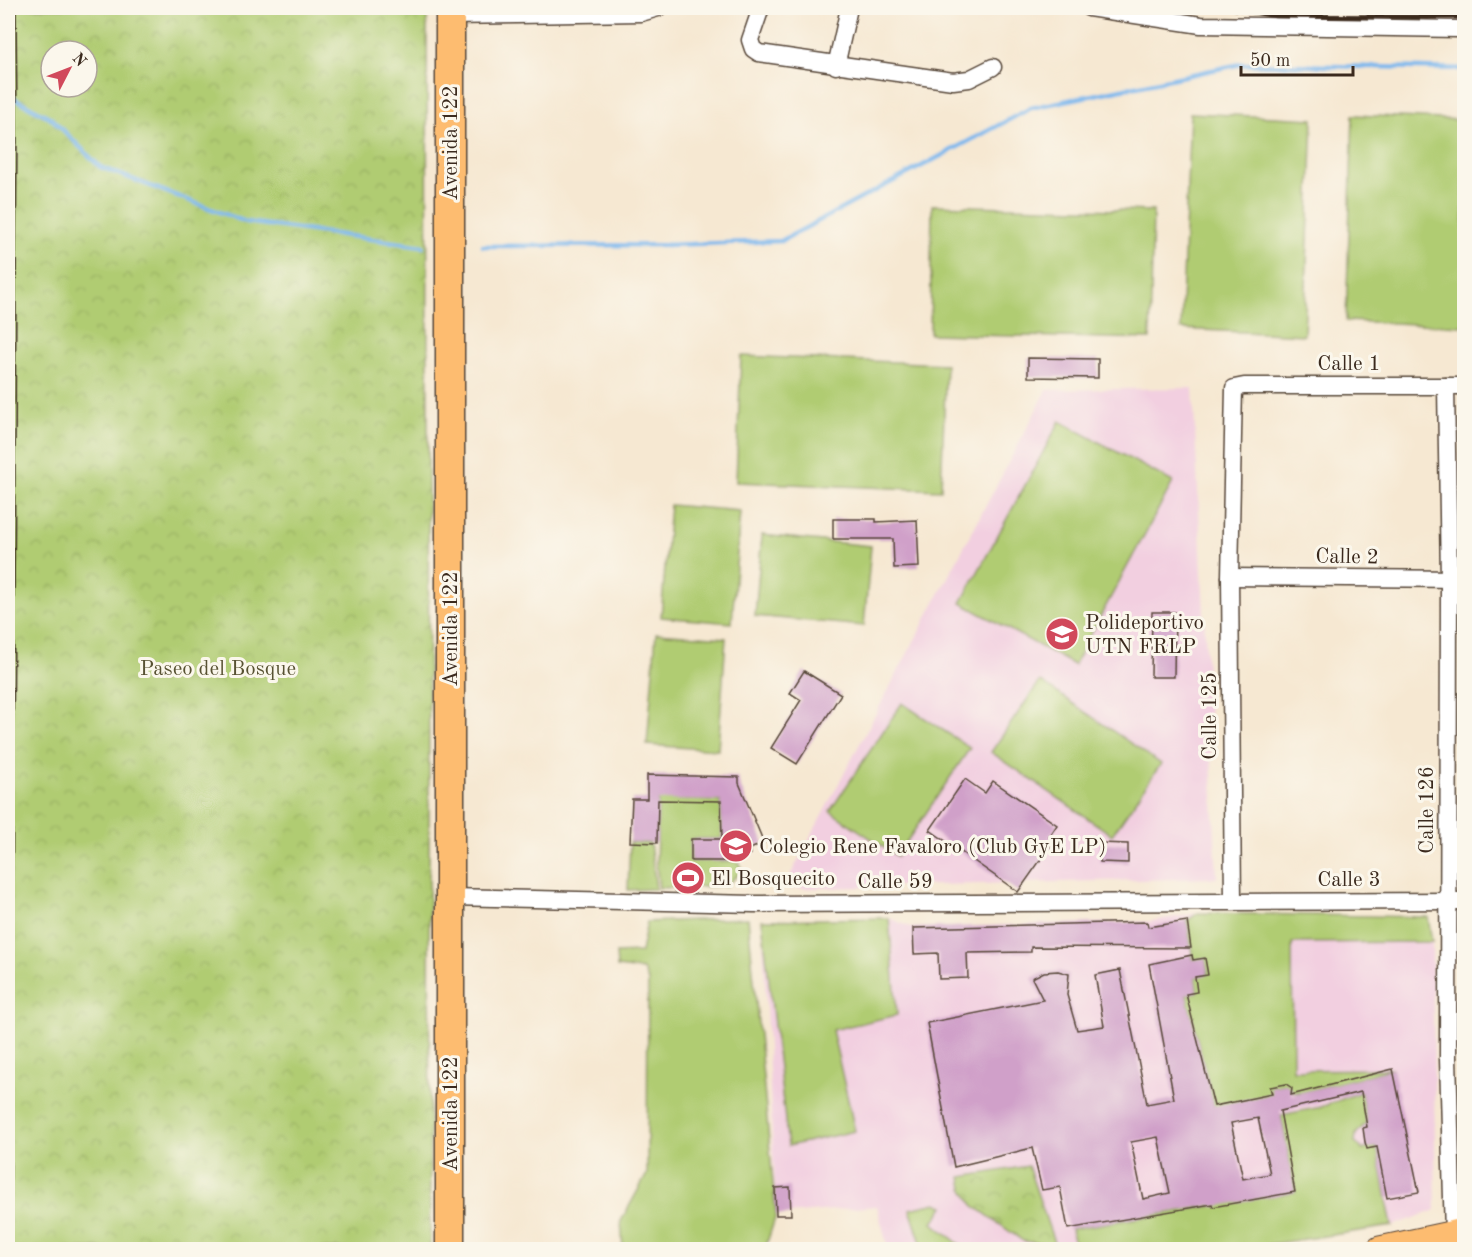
<svg xmlns="http://www.w3.org/2000/svg" width="1472" height="1257" viewBox="0 0 1472 1257" font-family="'Old Standard TT',serif">
<defs>
<pattern id="park-crowns" width="20" height="18" patternUnits="userSpaceOnUse" patternTransform="scale(1.5)"><rect width="20" height="18" fill="#b0cc72"/><path d="M2 6a3 3 0 1 1 6 0M12 15a3 3 0 1 1 6 0" fill="none" stroke="#98af62"/></pattern>
</defs>
<rect width="100%" height="100%" fill="#fbf7ec"/>
<filter id="ink" filterUnits="userSpaceOnUse"><feTurbulence type="fractalNoise" baseFrequency=".0167" numOctaves="2"/><feDisplacementMap in="SourceGraphic" scale="12" xChannelSelector="R" yChannelSelector="G"/><feConvolveMatrix kernelMatrix="1 2 1 2 8 2 1 2 1" color-interpolation-filters="sRGB"/></filter>
<filter id="wash" filterUnits="userSpaceOnUse"><feTurbulence type="fractalNoise" baseFrequency=".008" numOctaves="4" result="noise"/><feDisplacementMap in="SourceGraphic" scale="24" xChannelSelector="R" yChannelSelector="G"/><feGaussianBlur stdDeviation="1.35" result="paint"/><feColorMatrix in="noise" values="0 0 0 0 0 0 0 0 0 0 0 0 0 0 0 0 0 1.4 0 .05"/><feComposite in="paint" operator="in"/></filter>
<g filter="url(#wash)">
<rect width="100%" height="100%" fill="#f6e8d2"/>
<!-- built -->
<g fill="#f2cfe0">
<path d="M1193,388L1217,878L783,889L1047,390Z"/>
<path d="M1198,913L1428,917L1432,942L1436,1210L1392,1226L1232,1250L888,1249L877,1206L776,1215L762,920L889,918L913,928L1147,922Z"/>
</g>
<!-- green -->
<g fill="#b0cc72" stroke="#767b48" stroke-width="1.5">
<path d="M1190,113L1313,119L1304,335L1181,329Z"/>
<path d="M1353,115L1464,120V326L1346,321Z"/>
<path d="M932,205L1153,211L1150,339L930,334Z"/>
<path d="M741,356L946,364L941,490L736,482Z"/>
<path d="M1060,421L1173,482L1074,665L961,603Z"/>
<path d="M670,505L740,511L732,623L661,617Z"/>
<path d="M762,535L871,546L864,626L755,616Z"/>
<path d="M656,633L726,638L718,750L647,745Z"/>
<path d="M1040,681L1161,764L1112,835L991,752Z"/>
<path d="M902,703L970,748L897,856L830,811Z"/>
<path d="M658,799L721,801L722,839H691V861H737L743,870L726,886L659,888L656,863Z"/>
<path d="M630,842L650,843L656,889L628,890Z"/>
<path d="M1198,913L1428,917L1432,942L1292,943L1293,1070L1393,1069L1301,1093L1292,1091L1286,1084L1271,1087L1272,1094L1215,1111L1186,994L1197,992L1195,977L1208,974L1205,959L1193,960L1187,921Z"/>
<path d="M748,918L776,1215L765,1249H623L621,1221L647,1174L648,981L643,970L617,967L616,953L641,952L647,922Z"/>
<path d="M889,918L897,1015L832,1030L855,1131L788,1146L762,920Z"/>
<path d="M1361,1092L1367,1122L1356,1134L1355,1143L1363,1149L1377,1147L1392,1226L1232,1250L1077,1249L1071,1229L1295,1192L1281,1115L1321,1107Z"/>
<path d="M936,1203L944,1206L933,1223L965,1249H923L910,1209Z"/>
</g>
<!-- park -->
<g fill="url(#park-crowns)" stroke="#767b48" stroke-width="1.5" fill-rule="evenodd">
<path d="M8,8H427L430,1249H8ZM51,51H87V87H51Z"/>
<path d="M1028,1166L1055,1245L1023,1241L973,1205L963,1188L961,1177Z"/>
</g>
<g fill="none" stroke-linecap="round" stroke-linejoin="round">
<!-- stream -->
<g stroke="#7bb7ed" stroke-width="4.5">
<path d="M8,95L51,118L100,167L246,222L423,246"/>
<path d="M483,246L666,245L781,241L1031,108L1241,64L1464,69"/>
</g>
</g>
<g id="blocks">
<!-- building -->
<g fill="#d0a0c9" fill-rule="evenodd">
<path d="M1028,358L1098,359V378L1028,377Z"/>
<path d="M833,519H876V522L917,520L919,567L894,568L893,539H833Z"/>
<path d="M1152,612H1175L1174,677H1151Z"/>
<path d="M804,671L841,694L797,764L771,748L801,700L790,693Z"/>
<path d="M647,775L739,777V783L764,843L750,849L751,854L737,861H691V839H722L721,801L658,800L657,843L630,842L632,799H647Z"/>
<path d="M965,779L985,793L993,781L1057,825L1049,837L1054,841L1018,892L930,830Z"/>
<path d="M1100,843L1128,844V863L1100,862Z"/>
<path d="M1187,921L1191,948L1031,947V952L967,953L968,978L939,979L938,953L914,954L913,928L1147,922L1148,927Z"/>
<path d="M1192,955L1193,960L1205,958L1208,975L1195,977L1197,992L1186,994L1214,1106L1272,1094L1270,1087L1286,1084L1292,1088L1291,1095L1393,1069L1419,1192L1387,1198L1377,1147L1367,1149L1365,1142L1363,1128L1367,1127L1361,1092L1280,1111L1295,1192L1213,1207L1212,1204L1068,1229L1060,1187L1042,1190L1032,1148L954,1167L927,1023L1043,1000L1032,978L1044,972L1058,971L1069,974L1067,995L1077,1030L1104,1026L1095,975L1120,970L1147,1104L1174,1099L1149,964ZM1258,1118L1270,1174L1243,1179L1231,1123ZM1158,1137L1170,1193L1143,1199L1131,1142Z"/>
<path d="M790,1187L791,1215H776L775,1188Z"/>
</g>
</g>
</g>
<g filter="url(#ink)">
<use href="#blocks" fill-opacity="0" stroke="#574639" stroke-width="1.5"/>
<g fill="none" stroke-linecap="round" stroke-linejoin="round">
<!-- minor casing -->
<g stroke="#574639" stroke-width="19">
<g id="minor">
<path d="M761,8L750,40L753,49L759,53L953,81L969,79L993,67"/>
<path d="M1089,8L1201,25L1459,29"/>
<path d="M450,16L641,13L658,8"/>
<path d="M836,66L849,8"/>
<path d="M1446,386L1449,580L1448,1058L1453,1234"/>
<path d="M1230,577L1464,579"/>
<path d="M450,897L754,904L1464,901"/>
<path d="M1233,901L1230,577L1234,388L1244,386H1464"/>
</g>
</g>
<!-- primary casing -->
<g stroke="#574639" stroke-width="29">
<path id="primary" d="M1380,1250L1464,1232"/>
</g>
<!-- trunk casing -->
<g stroke="#574639" stroke-width="31">
<path id="trunk" d="M450,1250V8"/>
</g>
<!-- minor -->
<use href="#minor" stroke="#fff" stroke-width="16"/>
<!-- primary -->
<use href="#primary" stroke="#fdbc70" stroke-width="27"/>
<!-- trunk -->
<use href="#trunk" stroke="#fdbc70" stroke-width="28"/>
<!-- tram -->
<path stroke="#3b2a1e" stroke-width="1.5" d="M10,1250L17,125L16,8"/>
<!-- rail -->
<path stroke="#3b2a1e" stroke-width="4.5" d="M1230,8L1275,16L1464,17"/>
</g>
</g>
<!-- icons -->
<defs>
<g id="university-disc" transform="scale(1.725)"><circle r="9.5" fill="#d1495b" stroke="#fbf7ec"/><path d="M0-5L7-2L0 1L-7-2ZM-4 1L0 2.5L4 1V4Q0 6-4 4Z" fill="#fff"/></g>
<g id="school-disc" transform="scale(1.725)"><circle r="9.5" fill="#d1495b" stroke="#fbf7ec"/><path d="M0-5L7-2L0 1L-7-2ZM-4 1L0 2.5L4 1V4Q0 6-4 4Z" fill="#fff"/></g>
<g id="stadium-disc" transform="scale(1.725)"><circle r="9.5" fill="#d1495b" stroke="#fbf7ec"/><path d="M0-5a6.5 5 0 1 0 0 10a6.5 5 0 1 0 0-10ZM-3.5-1.8h7v3.6h-7Z" fill="#fff"/></g>
</defs>
<g fill-rule="evenodd">
<use href="#university-disc" x="1062" y="634"/>
<use href="#school-disc" x="736" y="846"/>
<use href="#stadium-disc" x="688" y="878"/>
</g>
<g text-anchor="middle" stroke-width="6" stroke-linejoin="round" paint-order="stroke">
<!-- street labels -->
<g font-size="21" fill="#3b2a1e" stroke="#fbf7ec">
<text transform="translate(450 143) rotate(-90)" y="7">Avenida 122</text>
<text x="1349" y="370">Calle 1</text>
<text transform="translate(1347 556) rotate(1)" y="7">Calle 2</text>
<text transform="translate(450 629) rotate(-90)" y="7">Avenida 122</text>
<text transform="translate(1209 716) rotate(-90)" y="7">Calle 125</text>
<text transform="translate(1426 810) rotate(-90)" y="7">Calle 126</text>
<text x="1349" y="886">Calle 3</text>
<text x="895" y="888">Calle 59</text>
<text transform="translate(450 1114) rotate(-90)" y="7">Avenida 122</text>
</g>
<!-- poi labels -->
<g font-size="21" fill="#3b2a1e" stroke="#fbf7ec" text-anchor="start">
<text x="1085" y="629">Polideportivo<tspan x="1085" dy="24">UTN FRLP</tspan></text>
<text x="759" y="853">Colegio Rene Favaloro (Club GyE LP)</text>
<text x="711" y="885">El Bosquecito</text>
</g>
<!-- park labels -->
<g font-size="21" fill="#585233" stroke="#fbf7ec">
<text x="218" y="675">Paseo del Bosque</text>
</g>
</g>
<!-- margin -->
<rect width="1472" height="1257" fill="none" stroke="#fbf7ec" stroke-width="30"/>
<!-- north arrow -->
<g transform="translate(69 69) rotate(48)"><circle r="28" fill="#fbf7ec" stroke="#aea59a" stroke-width="1.5"/>
<path d="M0-4.5L10 22L0 15L-10 22Z" fill="#d1495b"/>
<text y="-9" font-size="16" font-weight="bold" text-anchor="middle" fill="#3b2a1e">N</text>
</g>
<!-- scale -->
<path d="M1241 66v9h112v-9" fill="none" stroke="#3b2a1e" stroke-width="3"/>
<text x="1250" y="66" font-size="18" fill="#3b2a1e" stroke="#fbf7ec" stroke-width="4.5" paint-order="stroke">50 m</text>
</svg>
